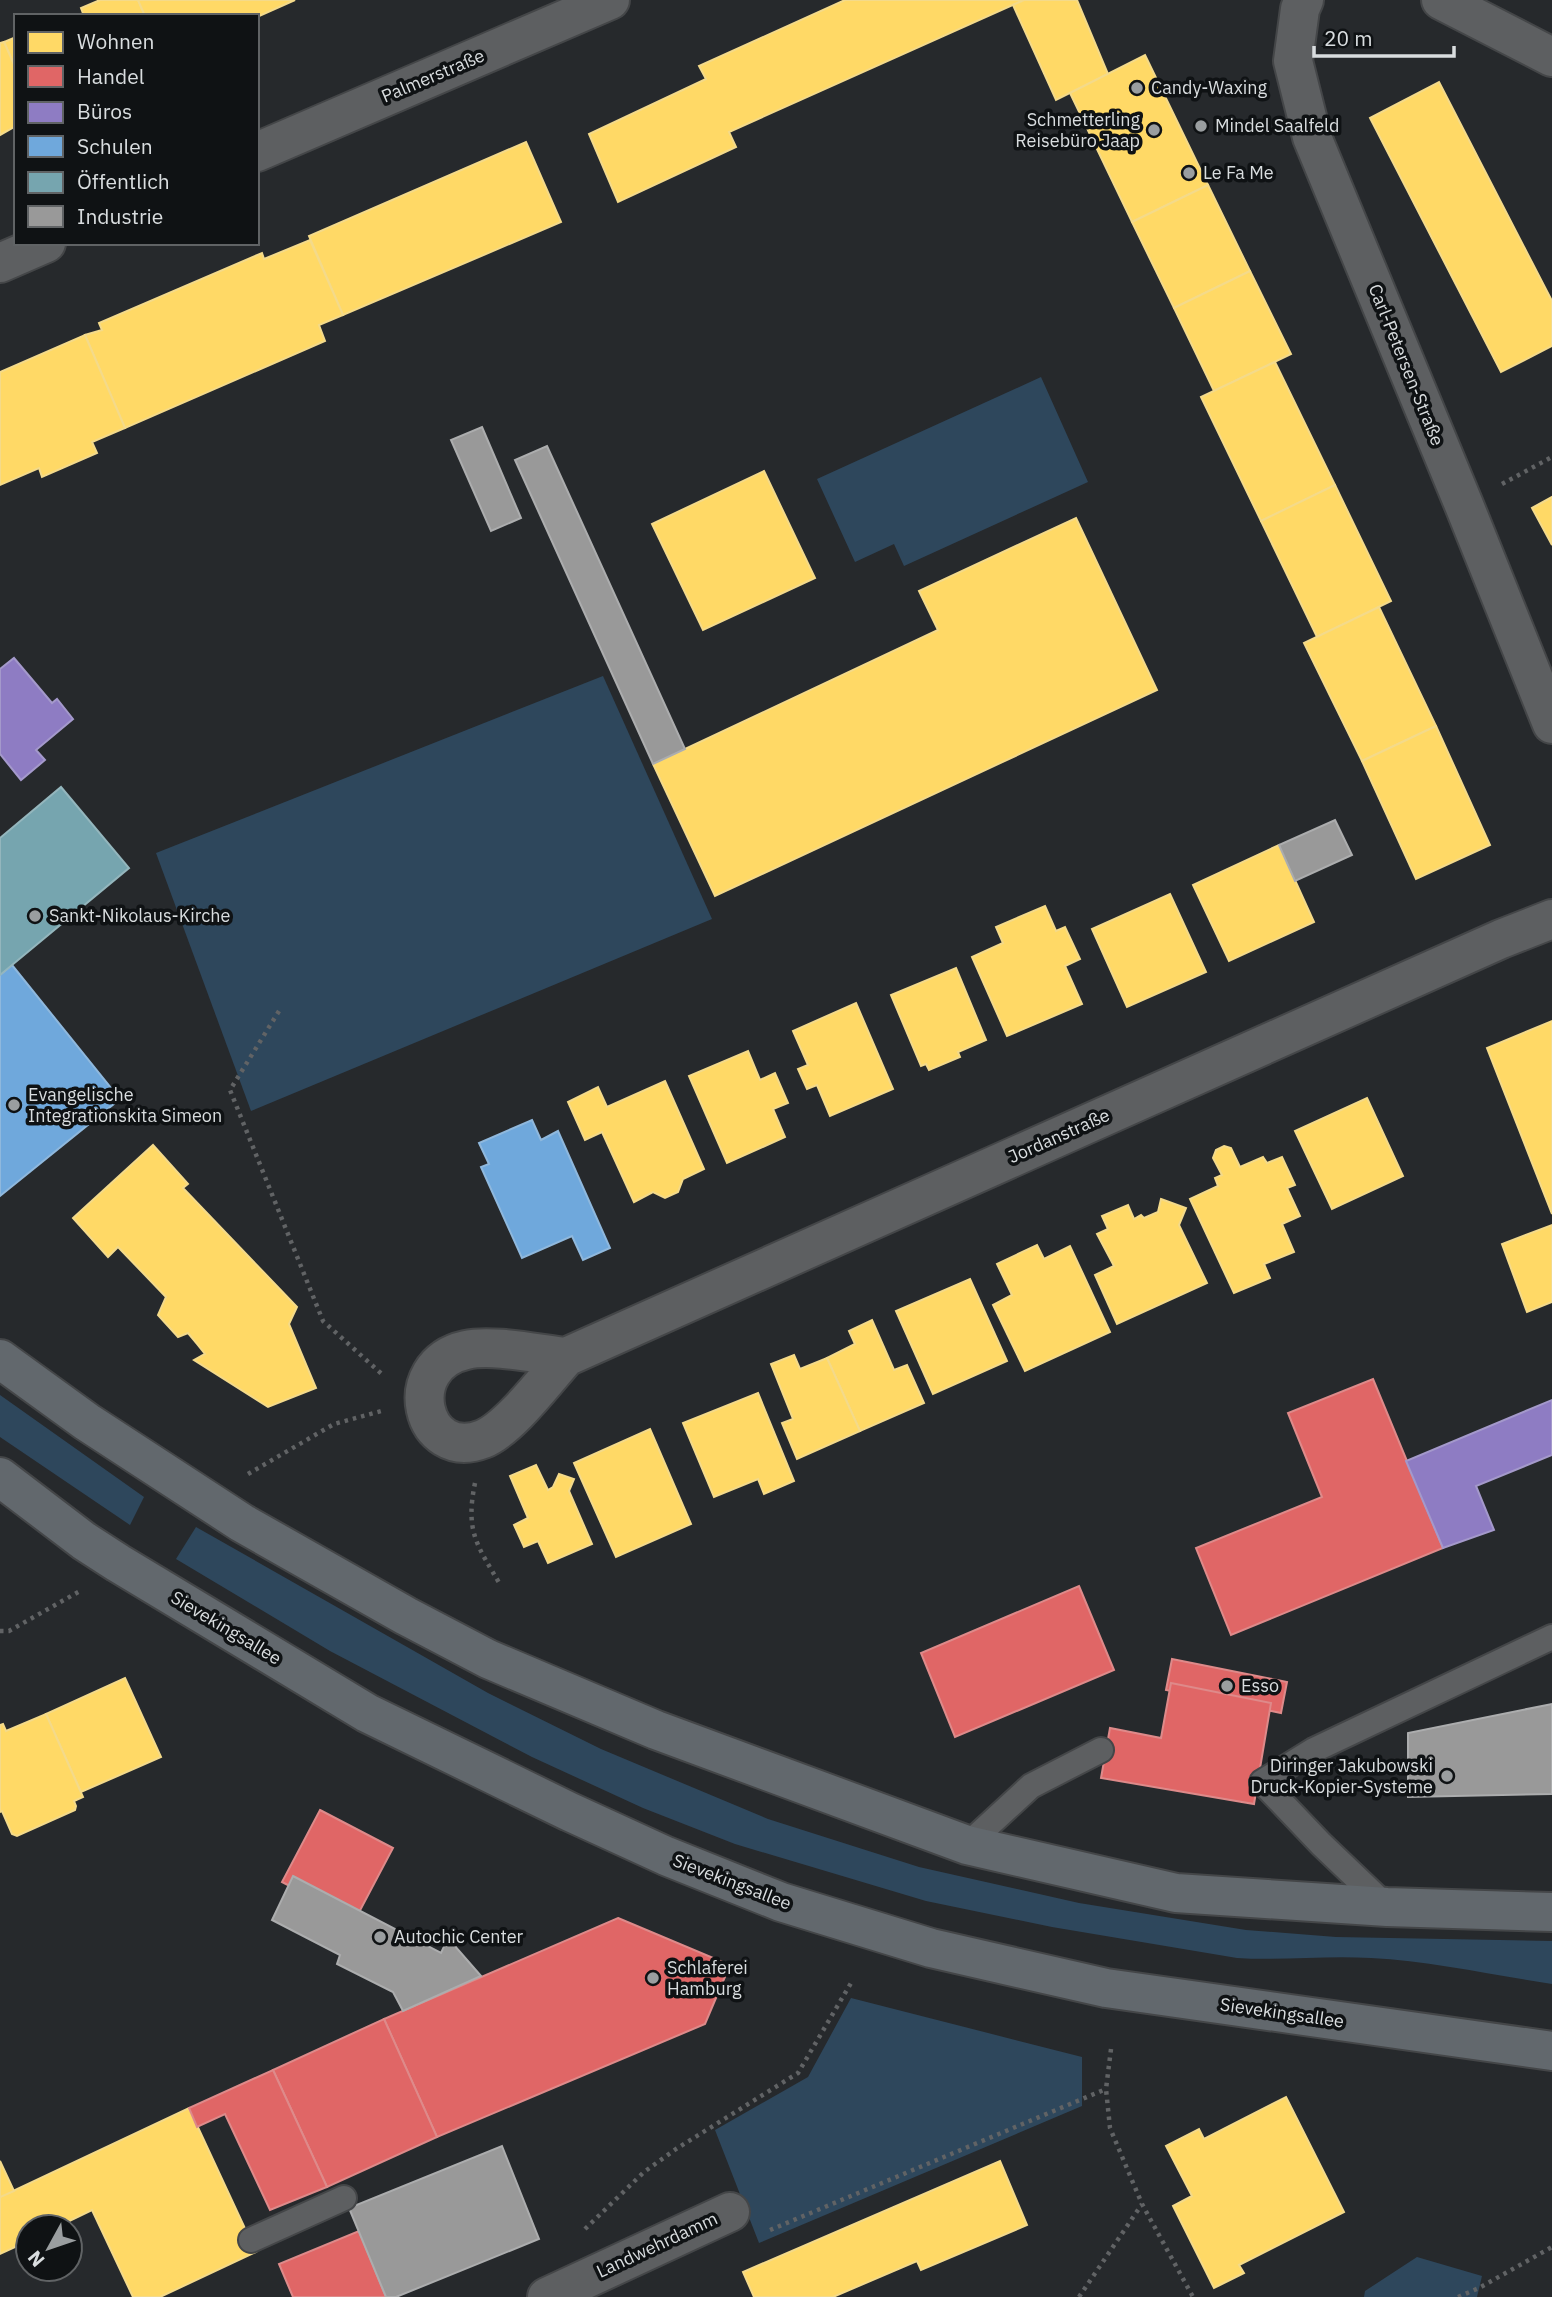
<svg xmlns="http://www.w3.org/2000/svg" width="1552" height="2297" viewBox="0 0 1552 2297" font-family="'IBM Plex Sans',sans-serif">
<rect width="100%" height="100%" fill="#26292c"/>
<!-- green -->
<g fill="#2e475c">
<path d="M1041,377L1088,482L904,566L894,544L855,562L817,479Z"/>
<path d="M603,676L712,919L251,1111L156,853Z"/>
<path d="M0,1395L144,1497L130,1525L0,1437Z"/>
<path d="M196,1527L488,1693L601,1749L768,1819L919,1867L1079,1903L1246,1930L1336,1937L1552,1941V1984C1492,1975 1431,1961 1371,1958C1326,1955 1281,1961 1237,1958L1052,1927L926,1901L735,1844L643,1808L532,1757L330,1651L176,1559Z"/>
<path d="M851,1998L1082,2057V2106L759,2243L715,2130L808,2077Z"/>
<path d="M1417,2257L1482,2276L1477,2297H1364L1365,2291Z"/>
</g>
<!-- homes -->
<g fill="#ffd966" stroke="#f4da8a" stroke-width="2">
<path d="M100,0H138L145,16H84L81,8Z"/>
<path d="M138,0H295L257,17L145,16Z"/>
<path d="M845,0H1024L729,132L736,147L618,202L589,134L706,79L699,66Z"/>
<path d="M1024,0H1077L1108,74L1056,100L1013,5Z"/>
<path d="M16,37V69L4,42Z"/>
<path d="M4,42L16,69V126L0,135V43Z"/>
<path d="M1145,55L1208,185L1132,222L1070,93Z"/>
<path d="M1439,82L1552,301V346L1501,372L1370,118Z"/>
<path d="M526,142L561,222L343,315L309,236Z"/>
<path d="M1208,185L1250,271L1174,308L1132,222Z"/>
<path d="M310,240L343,315L319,325L325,341L125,428L85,335L102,330L99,323L262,253L264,259Z"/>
<path d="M1250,271L1291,354L1214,391L1174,308Z"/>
<path d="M85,335L125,428L92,442L97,453L42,477L39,468L0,485V372Z"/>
<path d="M1275,362L1335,485L1261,521L1201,397Z"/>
<path d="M764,471L815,578L703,630L652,524Z"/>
<path d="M1335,485L1391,601L1317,637L1261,521Z"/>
<path d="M1552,497V545L1532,508Z"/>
<path d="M1076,518L1157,690L715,896L653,764L938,630L919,591Z"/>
<path d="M1379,607L1436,726L1362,761L1304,643Z"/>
<path d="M1436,726L1490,845L1416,879L1362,761Z"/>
<path d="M1279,845L1314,922L1229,961L1193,885Z"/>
<path d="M1170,894L1206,972L1127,1007L1092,929Z"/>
<path d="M1045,906L1056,931L1065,927L1080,959L1065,966L1082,1004L1007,1036L972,957L1003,943L996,927Z"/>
<path d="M956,968L986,1040L958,1052L960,1057L929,1070L926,1064L921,1066L891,995Z"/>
<path d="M856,1003L893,1089L830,1116L817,1085L807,1089L798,1069L808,1065L793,1031Z"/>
<path d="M1552,1021V1214L1487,1048Z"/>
<path d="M748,1051L760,1080L775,1073L788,1103L773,1109L785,1137L727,1163L689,1076Z"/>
<path d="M665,1081L704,1169L683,1179L678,1192L665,1198L653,1192L634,1202L602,1132L585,1140L568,1102L598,1087L607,1107Z"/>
<path d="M1367,1098L1403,1176L1332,1209L1295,1131Z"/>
<path d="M153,1145L188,1184L183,1188L297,1307L289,1324L316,1388L268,1407L194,1360L205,1354L197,1344L188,1333L178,1337L158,1315L166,1297L118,1247L108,1257L73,1218Z"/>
<path d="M1224,1146L1231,1148L1240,1167L1263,1157L1267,1163L1282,1157L1295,1185L1287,1188L1300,1216L1282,1224L1294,1252L1264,1264L1270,1278L1234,1293L1190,1199L1218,1186L1215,1178L1222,1175L1213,1158L1216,1150Z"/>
<path d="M1161,1199L1186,1208L1179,1225L1207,1283L1117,1324L1095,1275L1114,1266L1097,1234L1108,1229L1102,1216L1128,1205L1134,1219L1141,1215L1144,1218L1158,1212Z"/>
<path d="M1552,1225V1302L1527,1312L1502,1244Z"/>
<path d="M1037,1245L1044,1259L1070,1246L1110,1332L1025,1371L993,1305L1012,1295L997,1264Z"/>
<path d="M970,1279L1007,1361L933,1394L896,1311Z"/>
<path d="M872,1320L894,1370L907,1365L924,1403L860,1431L827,1358L855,1344L849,1331Z"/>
<path d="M794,1355L800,1369L827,1358L860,1431L797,1459L782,1423L793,1419L771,1364Z"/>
<path d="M758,1393L794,1481L764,1494L758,1479L714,1497L683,1423Z"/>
<path d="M650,1429L691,1524L616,1557L574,1463Z"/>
<path d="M536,1465L548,1490L553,1487L559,1474L574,1479L569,1491L592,1544L548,1563L538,1541L524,1547L514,1525L528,1518L510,1476Z"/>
<path d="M125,1678L161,1757L81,1792L46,1714Z"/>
<path d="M46,1714L83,1797L74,1801L76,1806L75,1810L17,1836L12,1834L2,1811L0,1812V1725L3,1724L6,1731Z"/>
<path d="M1286,2097L1344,2212L1239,2265L1244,2273L1214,2288L1173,2206L1192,2196L1166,2146L1199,2129L1204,2139Z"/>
<path d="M189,2108L256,2252L160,2297H133L92,2210L57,2227H28V2241L0,2254V2197Z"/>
<path d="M0,2161L14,2191L0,2197Z"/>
<path d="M1000,2161L1027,2225L921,2270L917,2261L833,2297H754L743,2272Z"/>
</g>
<!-- shops -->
<g fill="#e06666" stroke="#de8a8a" stroke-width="2">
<path d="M1373,1379L1443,1548L1231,1635L1196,1548L1322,1497L1288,1413Z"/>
<path d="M1079,1586L1114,1670L955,1737L921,1653Z"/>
<path d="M1172,1659L1287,1682L1281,1713L1166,1690Z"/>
<path d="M1171,1683L1271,1703L1254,1804L1101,1778L1110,1728L1161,1738Z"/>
<path d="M320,1810L393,1848L355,1920L282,1882Z"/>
<path d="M618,1918L730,1965L705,2024L437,2137L384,2019Z"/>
<path d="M384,2019L437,2137L327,2187L273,2070Z"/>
<path d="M273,2070L327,2187L270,2210L225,2114L197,2127L189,2108Z"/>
<path d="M359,2231L386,2297H293L279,2264Z"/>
</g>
<!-- offices -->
<g fill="#8e7cc3" stroke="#a499cb" stroke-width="2">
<path d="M14,658L52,703L57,699L73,719L36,750L45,760L21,780L0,754V669Z"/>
<path d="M1552,1400V1455L1476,1486L1494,1530L1443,1548L1406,1461Z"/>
</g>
<!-- schools -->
<g fill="#6fa8dc" stroke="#8fb8dd" stroke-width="2">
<path d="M12,965L120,1099L0,1196V975Z"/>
<path d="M532,1120L541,1140L558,1131L610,1248L583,1260L572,1236L522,1258L481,1167L489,1164L479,1143Z"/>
</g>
<!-- public -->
<path fill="#76a5af" stroke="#94b6bd" stroke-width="2" d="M61,787L129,868L0,975V838Z"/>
<!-- industry -->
<g fill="#999" stroke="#acadae" stroke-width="2">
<path d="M482,427L521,518L491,531L451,440Z"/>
<path d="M547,446L685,749L653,764L515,460Z"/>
<path d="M1335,820L1352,855L1295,881L1279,845Z"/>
<path d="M1552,1704V1794L1408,1797V1733Z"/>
<path d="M293,1876L441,1953L448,1938L481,1976L403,2011L393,1992L337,1964L340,1955L272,1920Z"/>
<path d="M502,2146L539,2239L396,2297H386L349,2208Z"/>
</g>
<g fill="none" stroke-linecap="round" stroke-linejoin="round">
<!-- lane casing -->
<g stroke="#444648" stroke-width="28">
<g id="lane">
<path d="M967,1845L1031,1786L1101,1750"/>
<path d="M1387,1907L1321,1844L1262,1782L1314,1750L1552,1637"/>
<path d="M251,2240L344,2198"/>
</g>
</g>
<!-- street casing -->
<g stroke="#444648" stroke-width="42">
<g id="street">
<path d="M1304,0L1300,9L1293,61L1312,137L1464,505L1552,724"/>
<path d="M1441,0L1552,57"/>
<path d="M257,152L610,0"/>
<path d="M0,263L46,243"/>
<path d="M566,1357C538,1354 492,1344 466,1350C398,1365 421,1463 483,1439C510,1428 546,1379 566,1357L1501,939L1552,919"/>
<path d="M547,2297L730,2212"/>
</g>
</g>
<!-- primary casing -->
<g stroke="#444648" stroke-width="42">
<g id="primary">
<path d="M0,1359L87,1422L242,1523L406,1616L488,1659L656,1730L967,1845L1176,1893L1387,1907L1552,1912"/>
<path d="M0,1477L84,1541L118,1563L367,1713L570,1812L666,1856L781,1902L931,1948L1106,1988L1552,2051"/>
</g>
</g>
<!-- path -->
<g stroke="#616365" stroke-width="4.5" stroke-dasharray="3.5 5" stroke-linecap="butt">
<path d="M1502,484L1552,457"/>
<path d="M279,1011L230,1090L323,1321L384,1376"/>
<path d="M248,1474L334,1424L385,1410"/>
<path d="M475,1483C465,1532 477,1545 501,1586"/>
<path d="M0,1631H9L80,1591"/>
<path d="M1111,2049L1106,2089L1110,2128L1142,2204L1193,2297"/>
<path d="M585,2229L644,2172L676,2149L798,2073L851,1983"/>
<path d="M770,2230L1106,2089"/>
<path d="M1079,2297L1142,2204"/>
<path d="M1458,2297L1479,2288L1552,2247"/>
</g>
<!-- lane -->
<use href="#lane" stroke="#5d5f61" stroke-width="24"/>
<!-- street -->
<use href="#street" stroke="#5d5f61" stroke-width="38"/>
<!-- primary -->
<use href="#primary" stroke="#62686d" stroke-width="38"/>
</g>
<!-- markers -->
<g fill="#9a9ea0" stroke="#0f1214" stroke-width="2.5">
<circle cx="1137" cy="88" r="7"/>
<circle cx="1201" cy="126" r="7"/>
<circle cx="1154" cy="130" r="7"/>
<circle cx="1189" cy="173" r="7"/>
<circle cx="35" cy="916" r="7"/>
<circle cx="14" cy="1105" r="7"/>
<circle cx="1227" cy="1686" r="7"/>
<circle cx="1447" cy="1776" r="7"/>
<circle cx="380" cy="1937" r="7"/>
<circle cx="653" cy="1978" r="7"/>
</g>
<g text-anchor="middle" stroke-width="7" stroke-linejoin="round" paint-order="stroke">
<!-- street labels -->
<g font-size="18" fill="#d9dddf" stroke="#0f1214">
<text transform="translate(433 76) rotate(-23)" y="6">Palmerstraße</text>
<text transform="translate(1406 365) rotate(68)" y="6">Carl-Petersen-Straße</text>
<text transform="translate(1059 1136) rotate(-24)" y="6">Jordanstraße</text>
<text transform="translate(226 1628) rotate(31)" y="6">Sievekingsallee</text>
<text transform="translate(732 1882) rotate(21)" y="6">Sievekingsallee</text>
<text transform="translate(1282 2013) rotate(8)" y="6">Sievekingsallee</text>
<text transform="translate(657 2245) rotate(-25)" y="6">Landwehrdamm</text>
</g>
<!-- poi labels -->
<g font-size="18" fill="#d9dddf" stroke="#0f1214" text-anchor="start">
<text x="1151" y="94">Candy-Waxing</text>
<text x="1140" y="126" text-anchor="end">Schmetterling<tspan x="1140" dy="21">Reisebüro Jaap</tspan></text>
<text x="1215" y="132">Mindel Saalfeld</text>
<text x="1203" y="179">Le Fa Me</text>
<text x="49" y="922">Sankt-Nikolaus-Kirche</text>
<text x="28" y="1101">Evangelische<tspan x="28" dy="21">Integrationskita Simeon</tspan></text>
<text x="1241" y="1692">Esso</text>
<text x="1433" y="1772" text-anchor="end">Diringer Jakubowski<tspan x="1433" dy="21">Druck-Kopier-Systeme</tspan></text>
<text x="394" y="1943">Autochic Center</text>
<text x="667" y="1974">Schlaferei<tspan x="667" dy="21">Hamburg</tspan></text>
</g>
</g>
<!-- legend -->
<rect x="14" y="14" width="245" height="231" fill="#0f1214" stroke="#606365" stroke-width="2"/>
<rect x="28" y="32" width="35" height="21" fill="#ffd966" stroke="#606365" stroke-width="2"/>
<text x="77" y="49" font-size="21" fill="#d9dddf">Wohnen</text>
<rect x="28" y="66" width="35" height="21" fill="#e06666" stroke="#606365" stroke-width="2"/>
<text x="77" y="84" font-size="21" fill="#d9dddf">Handel</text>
<rect x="28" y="102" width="35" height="21" fill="#8e7cc3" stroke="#606365" stroke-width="2"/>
<text x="77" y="119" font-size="21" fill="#d9dddf">Büros</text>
<rect x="28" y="136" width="35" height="21" fill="#6fa8dc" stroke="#606365" stroke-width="2"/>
<text x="77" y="154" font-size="21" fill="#d9dddf">Schulen</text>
<rect x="28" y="172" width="35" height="21" fill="#76a5af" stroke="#606365" stroke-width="2"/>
<text x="77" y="189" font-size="21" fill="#d9dddf">Öffentlich</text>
<rect x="28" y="206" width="35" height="21" fill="#999999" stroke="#606365" stroke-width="2"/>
<text x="77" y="224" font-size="21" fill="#d9dddf">Industrie</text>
<!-- north arrow -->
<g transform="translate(49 2248) rotate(230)"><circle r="33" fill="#0f1214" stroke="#606365" stroke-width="2"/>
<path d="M0-5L12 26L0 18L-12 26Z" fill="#9a9ea0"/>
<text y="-10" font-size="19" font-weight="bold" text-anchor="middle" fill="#d9dddf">N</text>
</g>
<!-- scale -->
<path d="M1314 46v10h140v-10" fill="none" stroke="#d9dddf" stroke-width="3.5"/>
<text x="1324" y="46" font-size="21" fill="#d9dddf" stroke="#0f1214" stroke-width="5" paint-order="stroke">20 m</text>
</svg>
